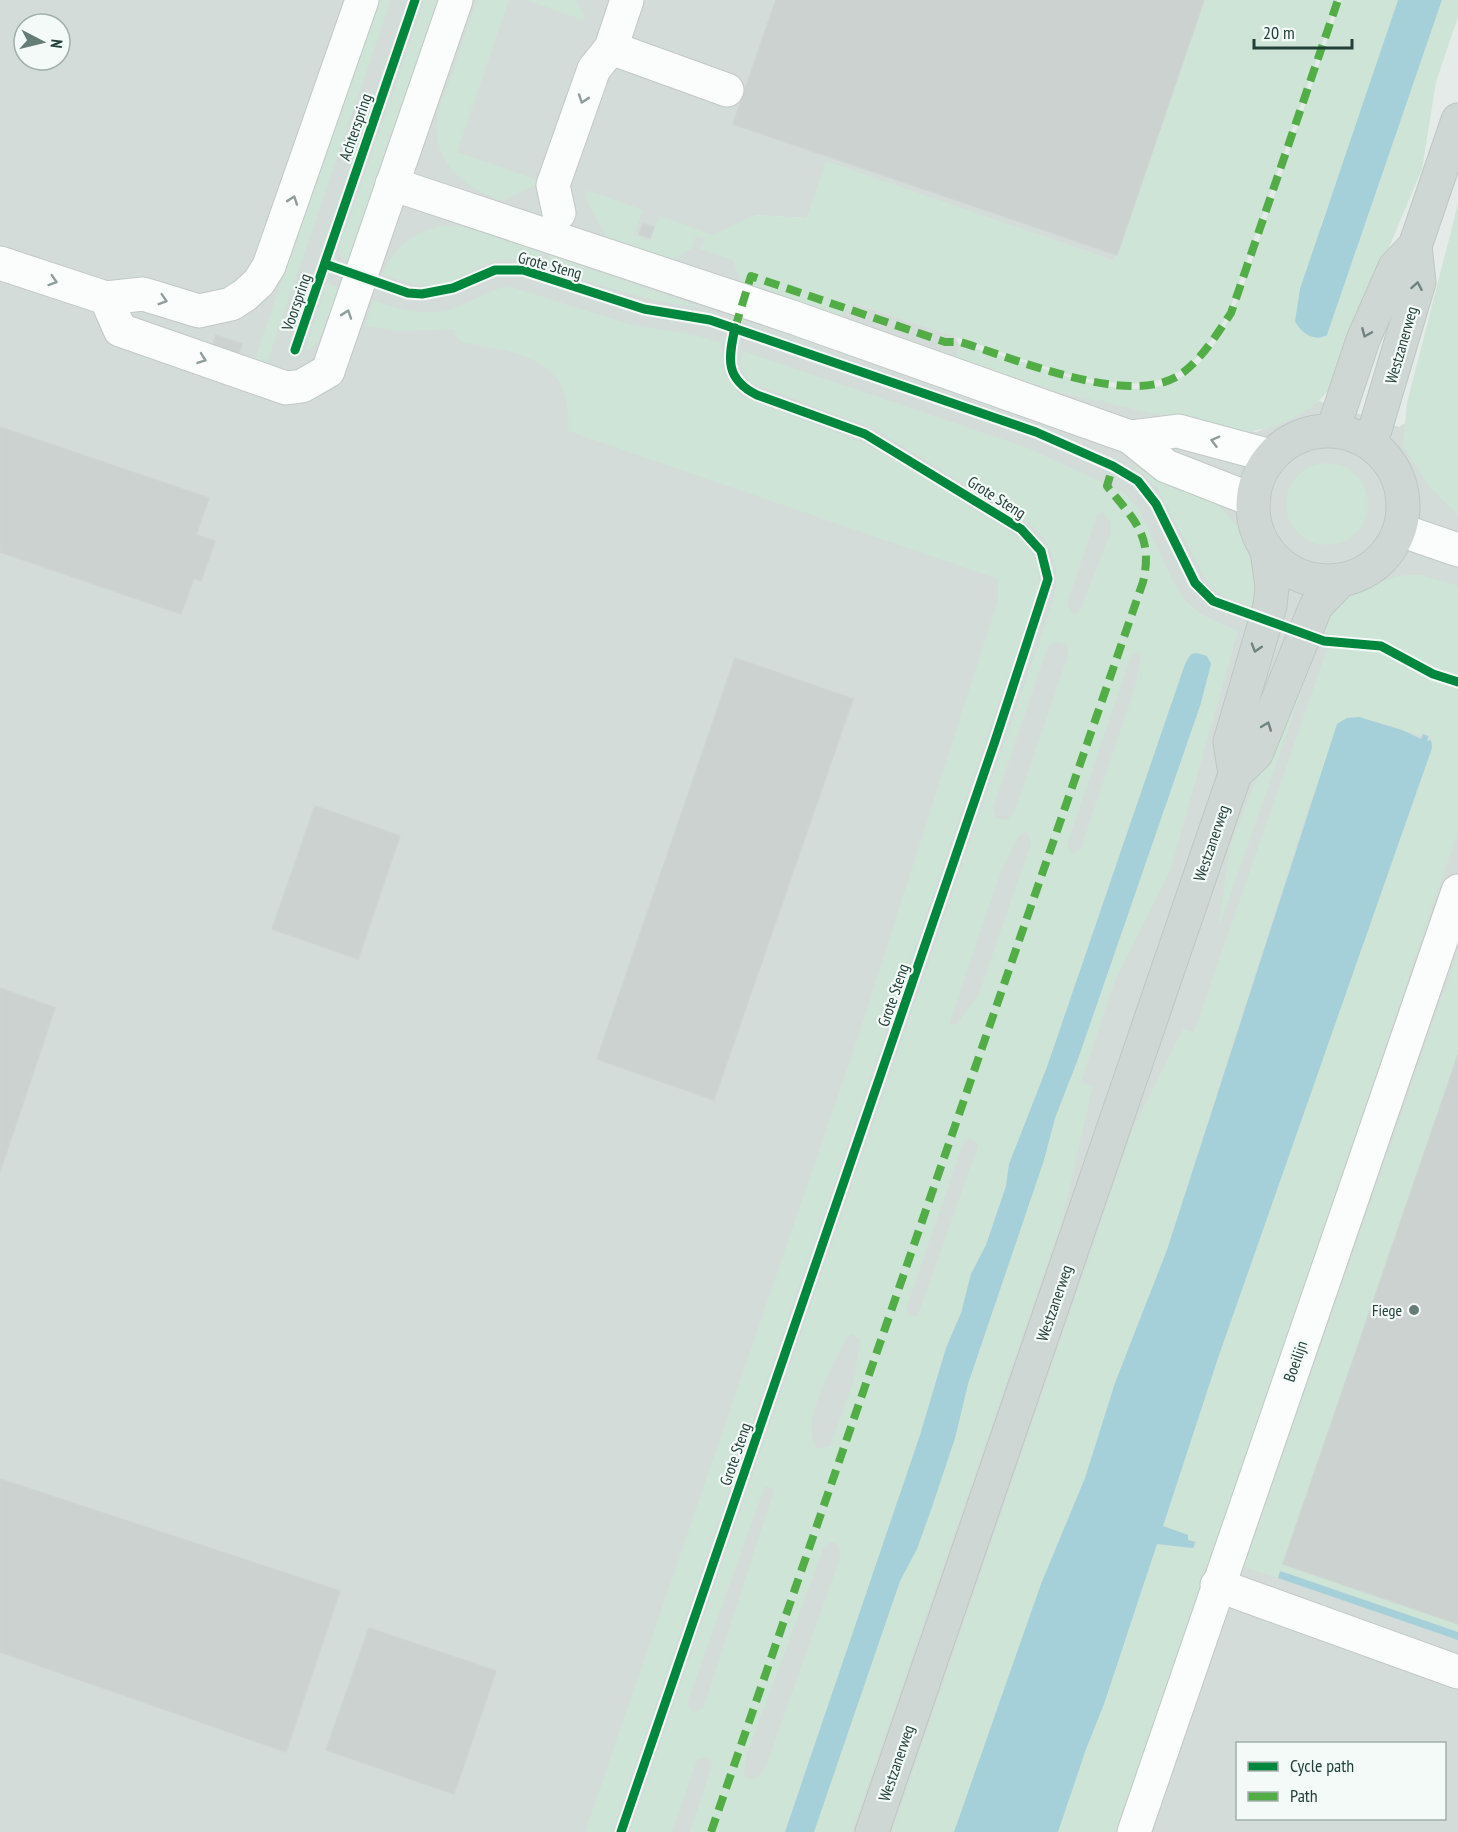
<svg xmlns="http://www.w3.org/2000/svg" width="1458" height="1832" viewBox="0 0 1458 1832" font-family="'PT Sans Narrow',sans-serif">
<rect width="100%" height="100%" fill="#e5ebe8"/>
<!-- built -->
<path fill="#d3dcd9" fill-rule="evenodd" d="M0,0H1204L1114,261L827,162L807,218L755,215L733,260L841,317L845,308L853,303L955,336L959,344L957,357L1059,392L1175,417L1256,432L1293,418L1319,401L1399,427L1458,390V1832H0ZM24,24H60V60H24ZM1238,1744H1444V1818H1238Z"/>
<!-- green -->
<g fill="#cee4d6" fill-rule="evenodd">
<path d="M378,0H391L266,366L254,362Z"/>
<path d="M425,0H439L349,262L341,257L339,249Z"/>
<path d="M477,0H509L457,152L543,182L501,201C464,187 432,163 437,118C439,103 447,88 452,74C460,50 468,25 477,0Z"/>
<path d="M526,0H576L584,16L583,20Z"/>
<path d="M1204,0H1337L1229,312C1187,387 1153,392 1073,376L854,303L851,310L844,309L841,317L741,283L733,260L700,249L704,239L696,236L692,248L674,260L606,237L585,197L587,190L643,210L634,235L650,241L660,216L713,235L755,215L807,218L826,161L1114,261Z"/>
<path d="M1341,0H1398L1344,164L1321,225L1323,338L1327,335L1442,0H1458V17L1436,82L1422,169L1329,390C1306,417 1273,430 1238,433L1059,392L956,357L959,344C983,351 1007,357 1030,364C1077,380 1142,406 1188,373C1214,354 1230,318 1242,290Z"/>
<path d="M1458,204V515L1431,489L1403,447L1407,403Z"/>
<path d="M441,226L466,227L541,252L536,264C486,248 476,279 435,285C416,287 399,280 382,274C394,248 413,232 441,226Z"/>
<path d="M550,255L701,307C647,302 597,285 546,267Z"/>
<path d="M327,283L340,288L331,314H328C323,329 322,345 305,351Z"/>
<path d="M508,286L632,325L695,335L721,343L725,375L742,397L861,442L896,461L1020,538C1036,554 1043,572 1036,594L612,1832H585L855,1046L998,600V579L568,431C574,356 518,353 461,342L453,329L398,331L365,326L373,300C403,311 429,318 460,306C476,299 491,290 508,286Z"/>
<path d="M743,351L1028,448L1123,492L1139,509L1173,581L1186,601L1201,614L1238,631L1171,868L1115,980L1081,1082L1093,1086L1062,1221L852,1832H814L900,1581L917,1549L932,1507L955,1438L968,1384L1044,1160L1055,1118L1078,1059L1201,703L1187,658L1047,1067L1009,1164L1006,1186L986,1245L971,1274L961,1313L946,1348L920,1435L785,1832H690L712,1766L711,1760L706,1757L697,1760L672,1832H630L1053,601C1061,573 1054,549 1035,528L875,429L751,383L739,366ZM1103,512L1110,522L1111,531L1080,611L1074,615L1067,604L1097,515ZM1054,642L1067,645L1068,655L1014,813L1007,820L996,818L993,808L1048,646ZM1137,652L1141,656L1135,687L1081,848L1072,854L1067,845L1131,655ZM1027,832L1031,843L979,994L958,1023L952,1025L950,1022L1001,871L1018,837L1022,833ZM968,1138L976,1141L978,1146L918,1315L910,1317L906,1309L964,1141ZM852,1334L860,1339L854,1380L830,1446L818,1449C796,1427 836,1361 847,1337ZM765,1486L772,1488L773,1494L703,1709L693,1712L687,1704ZM830,1542L836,1543L839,1547L840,1558L767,1763L759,1777L751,1780L744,1775L746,1756L824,1547Z"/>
<circle cx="1327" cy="504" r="41"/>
<path d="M1133,466C1143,468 1159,477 1170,482C1185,489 1203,494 1216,504C1246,526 1257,573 1254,608L1225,597L1209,585L1156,486Z"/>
<path d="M1403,575H1421L1458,586V831L1120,1832H1058L1086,1749L1104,1704L1157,1544L1194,1549L1197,1542L1188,1540V1535L1163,1526L1218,1358L1432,748L1430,736L1422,733L1420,736L1402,730L1320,780L1310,803L1167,1250L1115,1383L1085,1478L1041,1584L954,1832H892L1132,1131L1183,1029L1194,1032L1332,635L1317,629C1342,596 1364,585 1403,575Z"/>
<path d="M1303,665L1310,667L1218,930L1230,845Z"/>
<path d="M1458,951V1055L1283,1564L1458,1624V1632L1281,1571L1278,1578L1244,1567Z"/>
</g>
<!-- water -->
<g fill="#a5d0da">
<path d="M1398,0H1442L1327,335C1315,343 1300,332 1295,321L1300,289Z"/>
<path d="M1197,653L1207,656L1211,664L1201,703L1078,1059L1055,1118L1044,1160L968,1384L955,1438L932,1507L917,1549L900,1581L814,1832H785L920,1435L946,1348L961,1313L971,1274L986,1245L1006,1186L1009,1164L1047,1067L1185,664L1191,654Z"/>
<path d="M1359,717L1402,730L1421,739L1423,734L1428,736L1427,741L1431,740L1432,748L1218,1358L1163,1526L1188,1535V1540L1195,1542L1193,1548L1157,1544L1104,1704L1086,1749L1058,1832H954L1041,1584L1085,1478L1115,1383L1167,1250L1337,724L1347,718Z"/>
<path d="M1280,1571L1458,1632V1640L1278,1578Z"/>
</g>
<!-- building -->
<g fill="#ccd2d0" stroke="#ced4d1" stroke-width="1.5">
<path d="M776,0H1204L1117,255L733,124Z"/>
<path d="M643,224L654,227L650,238L639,234Z"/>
<path d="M216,335L242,344L238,357L212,348Z"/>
<path d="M0,427L209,498L196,535L215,541L201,581L194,578L181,614L0,552Z"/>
<path d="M735,658L853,699L714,1100L597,1059Z"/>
<path d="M315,806L400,836L358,959L272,929Z"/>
<path d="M0,988L55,1008L0,1172Z"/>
<path d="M1458,1055V1624L1283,1564Z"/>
<path d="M0,1479L340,1591L286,1752L0,1652Z"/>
<path d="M369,1628L496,1671L454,1794L326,1750Z"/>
</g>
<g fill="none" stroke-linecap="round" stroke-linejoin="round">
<!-- minor casing -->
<g stroke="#c2c8c6" stroke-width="35">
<g id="minor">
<path d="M611,48L727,90"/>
<path d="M392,184L792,317L1130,437L1166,466L1253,500"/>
<path d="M559,213L553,185L594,69L611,48L627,0"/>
<path d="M0,263L106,298L143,294L199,311L231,304L245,295L259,282L269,266L362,0"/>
<path d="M106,298L120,330L286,388L302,386L328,371L456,0"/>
<path d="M1130,437L1178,431L1271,456"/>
<path d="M1400,530L1458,550"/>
<path d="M1217,1585L1458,1672"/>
<path d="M1134,1832L1458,891"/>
</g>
</g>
<!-- major casing -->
<g stroke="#bdc7c4" stroke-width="35">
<g id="major">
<path d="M1333,430L1363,340L1395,267L1415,246L1458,120"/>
<circle cx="1328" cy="506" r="75"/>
<path d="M1371,443L1419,282L1415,246"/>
<path d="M1235,774L1230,742L1270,606L1272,587L1267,550"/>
<path d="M872,1832L1235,774L1256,754L1316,606L1341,580"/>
</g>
</g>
<!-- minor -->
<use href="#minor" stroke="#fbfcfc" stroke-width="33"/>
<!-- major -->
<use href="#major" stroke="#ced7d4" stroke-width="33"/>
<!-- quiet -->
<g stroke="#53ad46" stroke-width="8" stroke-dasharray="15 8" stroke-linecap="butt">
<path d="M735,328L751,276L945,342H960C1014,358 1127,407 1178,376C1200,362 1217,334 1231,313L1338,0"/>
<path d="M711,1832L1143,582C1154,535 1133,519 1107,486L1113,466"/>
</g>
<!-- cycleway casing -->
<g stroke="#f4faf7" stroke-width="13">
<g id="cycleway">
<path d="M325,264L408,293L422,294L453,288L495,270H523L644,309L710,320L1036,432L1113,466L1138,481L1156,504L1195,583L1213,601L1324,641L1381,646L1433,674L1458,682"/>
<path d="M295,350L415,0"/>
<path d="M621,1832L995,741L1048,579L1041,551L1021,529L865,434L757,395C725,379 728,359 735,328"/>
</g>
</g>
<!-- cycleway -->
<use href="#cycleway" stroke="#00873e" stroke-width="9"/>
</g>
<!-- one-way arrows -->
<defs><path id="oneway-chevron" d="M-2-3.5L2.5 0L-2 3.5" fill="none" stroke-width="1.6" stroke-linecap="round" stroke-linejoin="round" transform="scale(1.5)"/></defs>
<g stroke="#8e9e9a">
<use href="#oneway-chevron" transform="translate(583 99) rotate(109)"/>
<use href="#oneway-chevron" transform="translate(293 200) rotate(-71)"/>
<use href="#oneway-chevron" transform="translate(53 281) rotate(18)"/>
<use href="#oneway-chevron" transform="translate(163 300) rotate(17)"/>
<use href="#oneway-chevron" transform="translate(347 314) rotate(-71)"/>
<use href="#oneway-chevron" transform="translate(202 359) rotate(20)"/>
<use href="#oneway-chevron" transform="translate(1215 441) rotate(-165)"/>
</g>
<g stroke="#6f847f">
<use href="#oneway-chevron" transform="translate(1417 286) rotate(-80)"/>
<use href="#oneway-chevron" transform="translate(1366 333) rotate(113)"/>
<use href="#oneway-chevron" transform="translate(1256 648) rotate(107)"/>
<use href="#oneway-chevron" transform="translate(1267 726) rotate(-69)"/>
</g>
<!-- markers -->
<circle fill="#667c76" stroke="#f4faf7" stroke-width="2" cx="1414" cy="1310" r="6"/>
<g text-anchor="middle" stroke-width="4.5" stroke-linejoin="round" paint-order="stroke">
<!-- street labels -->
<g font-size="16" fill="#224039" stroke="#f4faf7">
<text transform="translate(355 127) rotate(-71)" y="6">Achterspring</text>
<text transform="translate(550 265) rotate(15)" y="6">Grote Steng</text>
<text transform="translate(296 302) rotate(-71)" y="6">Voorspring</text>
<text transform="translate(1401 345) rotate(-74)" y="6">Westzanerweg</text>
<text transform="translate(997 497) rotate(32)" y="6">Grote Steng</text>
<text transform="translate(1211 843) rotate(-71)" y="6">Westzanerweg</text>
<text transform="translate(893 995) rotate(-71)" y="6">Grote Steng</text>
<text transform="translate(1054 1303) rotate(-71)" y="6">Westzanerweg</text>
<text transform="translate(1295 1361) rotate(-71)" y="6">Boeilijn</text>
<text transform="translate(735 1454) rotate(-71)" y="6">Grote Steng</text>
<text transform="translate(896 1763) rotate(-71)" y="6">Westzanerweg</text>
</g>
<!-- poi labels -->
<g font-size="16" fill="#224039" stroke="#f4faf7" text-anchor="end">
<text x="1402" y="1316">Fiege</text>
</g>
</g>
<!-- legend -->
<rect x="1236" y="1742" width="210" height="78" fill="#f4faf7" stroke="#a0b0ab" stroke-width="1.5"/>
<rect x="1248" y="1762" width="30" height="9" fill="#00873e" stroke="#a0b0ab" stroke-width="1.5"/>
<text x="1290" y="1772" font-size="18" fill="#224039">Cycle path</text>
<rect x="1248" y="1792" width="30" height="9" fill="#53ad46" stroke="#a0b0ab" stroke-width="1.5"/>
<text x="1290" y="1802" font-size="18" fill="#224039">Path</text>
<!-- north arrow -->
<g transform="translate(42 42) rotate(97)"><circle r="28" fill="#f4faf7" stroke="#a0b0ab" stroke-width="1.5"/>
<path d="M0-4.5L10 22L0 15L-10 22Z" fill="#667c76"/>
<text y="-9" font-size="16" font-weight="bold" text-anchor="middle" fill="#224039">N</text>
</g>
<!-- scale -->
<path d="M1254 39v9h98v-9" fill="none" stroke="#224039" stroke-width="3"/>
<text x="1263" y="39" font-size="18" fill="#224039" stroke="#f4faf7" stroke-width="4.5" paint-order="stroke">20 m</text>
</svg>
